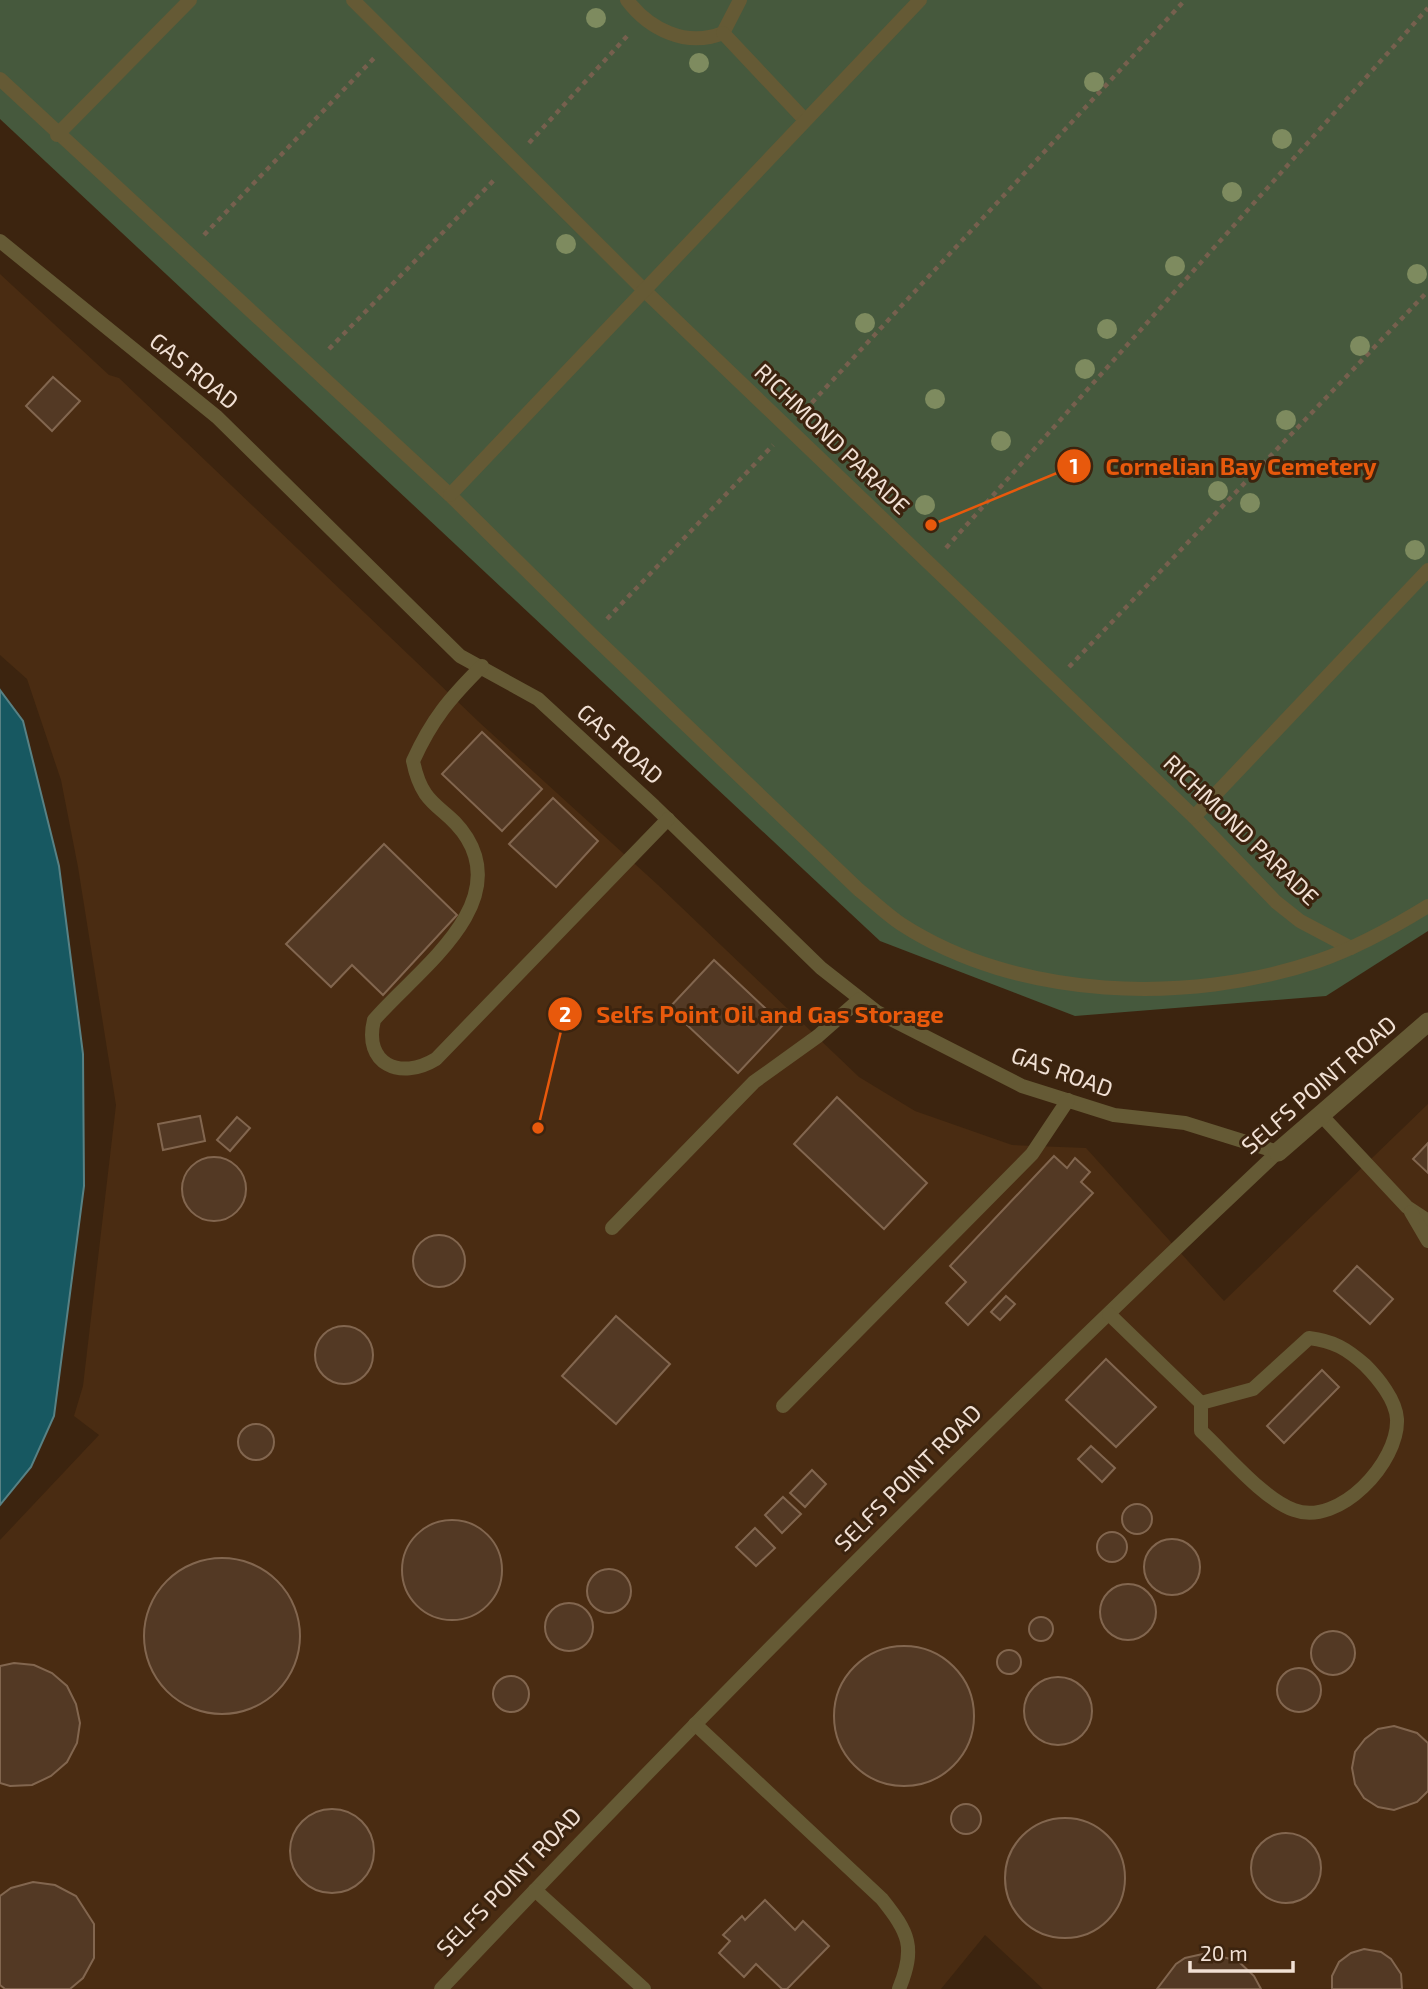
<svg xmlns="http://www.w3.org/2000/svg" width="1428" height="1989" viewBox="0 0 1428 1989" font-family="'Exo 2',sans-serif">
<rect width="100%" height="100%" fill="#3c240f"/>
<!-- built -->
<path fill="#4a2c12" d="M0,274L109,375L119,378L480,723L658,885L859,1077L915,1111L1012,1145L1086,1148L1224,1301L1428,1104V1989H1043L985,1935L941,1989H0V1540L99,1435L74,1416L83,1386L116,1105L78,867L61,780L27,679L0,655Z"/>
<!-- green -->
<path fill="#46593d" d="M0,0H1428V931L1326,996L1075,1016L880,941L0,119Z"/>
<!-- water -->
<path fill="#175861" stroke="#588184" stroke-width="2" d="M0,690L23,721L59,866L83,1054L84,1186L54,1416L31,1467L0,1505Z"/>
<!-- building -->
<g fill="#533924" stroke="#82664f" stroke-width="2">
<path d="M53,377L80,401L52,431L26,406Z"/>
<path d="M482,732L542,789L502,831L442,774Z"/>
<path d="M553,798L598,841L556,887L509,844Z"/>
<path d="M384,844L457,915L383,995L352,965L331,987L286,944Z"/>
<path d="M714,960L783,1025L738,1073L669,1008Z"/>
<path d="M837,1097L927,1183L884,1229L794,1144Z"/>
<path d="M200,1116L205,1141L163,1150L158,1124Z"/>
<path d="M237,1117L250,1128L230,1151L217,1140Z"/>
<path d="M1428,1143V1173L1413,1159Z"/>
<path d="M1054,1156L1067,1168L1075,1158L1090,1172L1081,1182L1093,1193L968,1325L946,1303L966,1282L950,1266Z"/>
<circle cx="214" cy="1189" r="32"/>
<circle cx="439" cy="1261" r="26"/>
<path d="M1357,1266L1393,1299L1370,1324L1334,1291Z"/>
<path d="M1006,1296L1015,1304L1000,1320L991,1312Z"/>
<path d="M616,1316L670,1364L616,1424L562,1376Z"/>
<circle cx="344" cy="1355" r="29"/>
<path d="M1106,1359L1156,1407L1116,1447L1066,1400Z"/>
<path d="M1322,1370L1339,1387L1284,1443L1267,1426Z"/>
<circle cx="256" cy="1442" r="18"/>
<path d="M1091,1446L1115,1468L1102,1482L1078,1459Z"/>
<path d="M812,1470L826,1484L805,1507L790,1493Z"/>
<path d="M783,1497L801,1514L782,1533L765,1515Z"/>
<circle cx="1137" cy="1519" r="15"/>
<circle cx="452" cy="1570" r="50"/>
<path d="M755,1528L775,1548L756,1566L736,1547Z"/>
<circle cx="1112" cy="1547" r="15"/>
<circle cx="1172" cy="1567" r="28"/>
<circle cx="222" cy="1636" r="78"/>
<circle cx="609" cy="1591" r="22"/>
<circle cx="1128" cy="1612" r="28"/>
<circle cx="569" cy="1627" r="24"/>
<circle cx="1041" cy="1629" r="12"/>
<circle cx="1333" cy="1653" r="22"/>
<circle cx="904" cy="1716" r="70"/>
<circle cx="1009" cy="1662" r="12"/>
<path d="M14,1663L34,1665L52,1673L67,1686L76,1704L80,1723L77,1743L67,1762L51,1776L32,1785L10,1786L0,1783V1666Z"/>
<circle cx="1299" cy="1690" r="22"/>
<circle cx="511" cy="1694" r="18"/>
<circle cx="1058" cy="1711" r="34"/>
<path d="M1394,1726L1417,1733L1428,1743V1791L1417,1802L1394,1810L1378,1807L1364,1798L1355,1784L1352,1768L1355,1752L1365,1739L1378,1729Z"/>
<circle cx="966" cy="1819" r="15"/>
<circle cx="332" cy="1851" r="42"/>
<circle cx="1065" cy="1878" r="60"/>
<circle cx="1286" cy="1868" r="35"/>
<path d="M33,1882L55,1885L76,1896L94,1924V1958L83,1978L70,1989H5L0,1985V1896L11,1888Z"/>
<path d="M765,1900L795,1930L803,1921L829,1946L787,1989H782L756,1964L744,1977L719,1953L730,1941L723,1935L742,1916L745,1920Z"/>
<path d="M1364,1949L1381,1952L1391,1959L1401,1974L1402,1989H1332V1976L1339,1962L1351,1953Z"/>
<path d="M1207,1953L1238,1961L1254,1976L1261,1989H1157L1176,1964L1185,1958Z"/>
</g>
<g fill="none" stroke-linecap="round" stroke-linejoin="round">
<!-- path -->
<g stroke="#76604e" stroke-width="4.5" stroke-dasharray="5 5" stroke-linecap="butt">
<path d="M529,143L629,34"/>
<path d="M204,235L377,55"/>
<path d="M329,349L496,178"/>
<path d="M805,410L1185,0"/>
<path d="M946,548L1428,8"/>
<path d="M607,619L773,445"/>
<path d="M1069,667L1428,291"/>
</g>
<!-- service -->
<g stroke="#655a35" stroke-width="14">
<path d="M353,0L646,292L1194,817L1276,902L1300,921L1351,948"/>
<path d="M627,0C649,29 686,48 723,33L740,0"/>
<path d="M723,33L805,120"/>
<path d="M0,79L450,495L592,635L859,890C873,901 886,914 901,924C1018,1000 1188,1005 1318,961C1356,948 1394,927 1428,906"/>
<path d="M57,135L190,0"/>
<path d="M0,241L217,417L460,656L538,699L654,806L821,968L877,1012L1022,1086L1114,1115L1185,1123L1278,1152C991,1422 712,1702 441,1989"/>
<path d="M450,495L920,0"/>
<path d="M482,666C450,698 432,719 413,761C423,811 446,804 467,838C510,908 415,972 374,1020C363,1064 400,1081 436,1059L668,819"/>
<path d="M1194,817L1428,570"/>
<path d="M1321,1115L1407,1207L1428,1221"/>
<path d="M1411,1212L1428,1241"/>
<path d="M612,1228L754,1082L818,1036L860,999"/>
<path d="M1109,1314L1201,1403L1253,1389L1309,1338C1334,1341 1347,1349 1365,1365C1378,1378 1396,1400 1397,1419C1399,1462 1339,1527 1294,1510C1263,1499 1226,1454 1201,1431V1403"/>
<path d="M783,1406L1032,1154L1068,1100"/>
<path d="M695,1724L882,1899C909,1933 916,1947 899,1989"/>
<path d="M535,1890L644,1989"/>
</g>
<!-- minor -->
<path stroke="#655a35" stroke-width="19" d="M1278,1152L1428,1022"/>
</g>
<!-- trees -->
<g fill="#7e8b5f">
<circle cx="596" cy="18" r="10"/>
<circle cx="699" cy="63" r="10"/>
<circle cx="1094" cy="82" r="10"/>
<circle cx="1282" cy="139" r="10"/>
<circle cx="1232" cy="192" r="10"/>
<circle cx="566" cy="244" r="10"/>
<circle cx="1175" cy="266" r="10"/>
<circle cx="1417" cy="274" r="10"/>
<circle cx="865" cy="323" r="10"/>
<circle cx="1107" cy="329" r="10"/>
<circle cx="1360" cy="346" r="10"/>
<circle cx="1085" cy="369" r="10"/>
<circle cx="935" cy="399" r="10"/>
<circle cx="1286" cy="420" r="10"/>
<circle cx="1001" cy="441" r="10"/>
<circle cx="1218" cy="491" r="10"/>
<circle cx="1250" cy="503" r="10"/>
<circle cx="925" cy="505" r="10"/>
<circle cx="1415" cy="550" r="10"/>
</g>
<g text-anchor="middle" stroke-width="6" stroke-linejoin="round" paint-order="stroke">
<!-- street labels -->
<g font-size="23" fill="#f1e0d4" stroke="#3c240f">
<text transform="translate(194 371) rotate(39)" y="8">GAS ROAD</text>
<text transform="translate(832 439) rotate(44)" y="8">RICHMOND PARADE</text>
<text transform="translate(620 744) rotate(42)" y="8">GAS ROAD</text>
<text transform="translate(1241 830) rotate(44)" y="8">RICHMOND PARADE</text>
<text transform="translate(1062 1072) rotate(20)" y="8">GAS ROAD</text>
<text transform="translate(1319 1085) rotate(-41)" y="8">SELFS POINT ROAD</text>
<text transform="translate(908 1478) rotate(-45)" y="8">SELFS POINT ROAD</text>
<text transform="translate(509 1882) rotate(-46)" y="8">SELFS POINT ROAD</text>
</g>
</g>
<!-- callouts -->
<path fill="none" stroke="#e8590c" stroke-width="2.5" d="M931 525L1074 466M538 1128L565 1014"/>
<g fill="#e8590c" stroke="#3c240f" stroke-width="2.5">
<circle cx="931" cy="525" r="7"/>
<circle cx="538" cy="1128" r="7"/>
<circle cx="1074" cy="466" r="18"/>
<circle cx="565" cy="1014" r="18"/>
</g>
<g font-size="21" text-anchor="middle" font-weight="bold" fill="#fff">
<text x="1074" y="474">1</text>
<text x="565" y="1022">2</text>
</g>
<g font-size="24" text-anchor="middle" font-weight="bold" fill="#e8590c" stroke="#3c240f" stroke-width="6" stroke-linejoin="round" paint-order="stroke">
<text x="1241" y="475">Cornelian Bay Cemetery</text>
<text x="770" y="1023">Selfs Point Oil and Gas Storage</text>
</g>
<!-- scale -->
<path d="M1190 1961v10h103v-10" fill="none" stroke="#f1e0d4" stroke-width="3.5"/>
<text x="1200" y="1961" font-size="21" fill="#f1e0d4" stroke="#3c240f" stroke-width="5" paint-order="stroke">20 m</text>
</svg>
